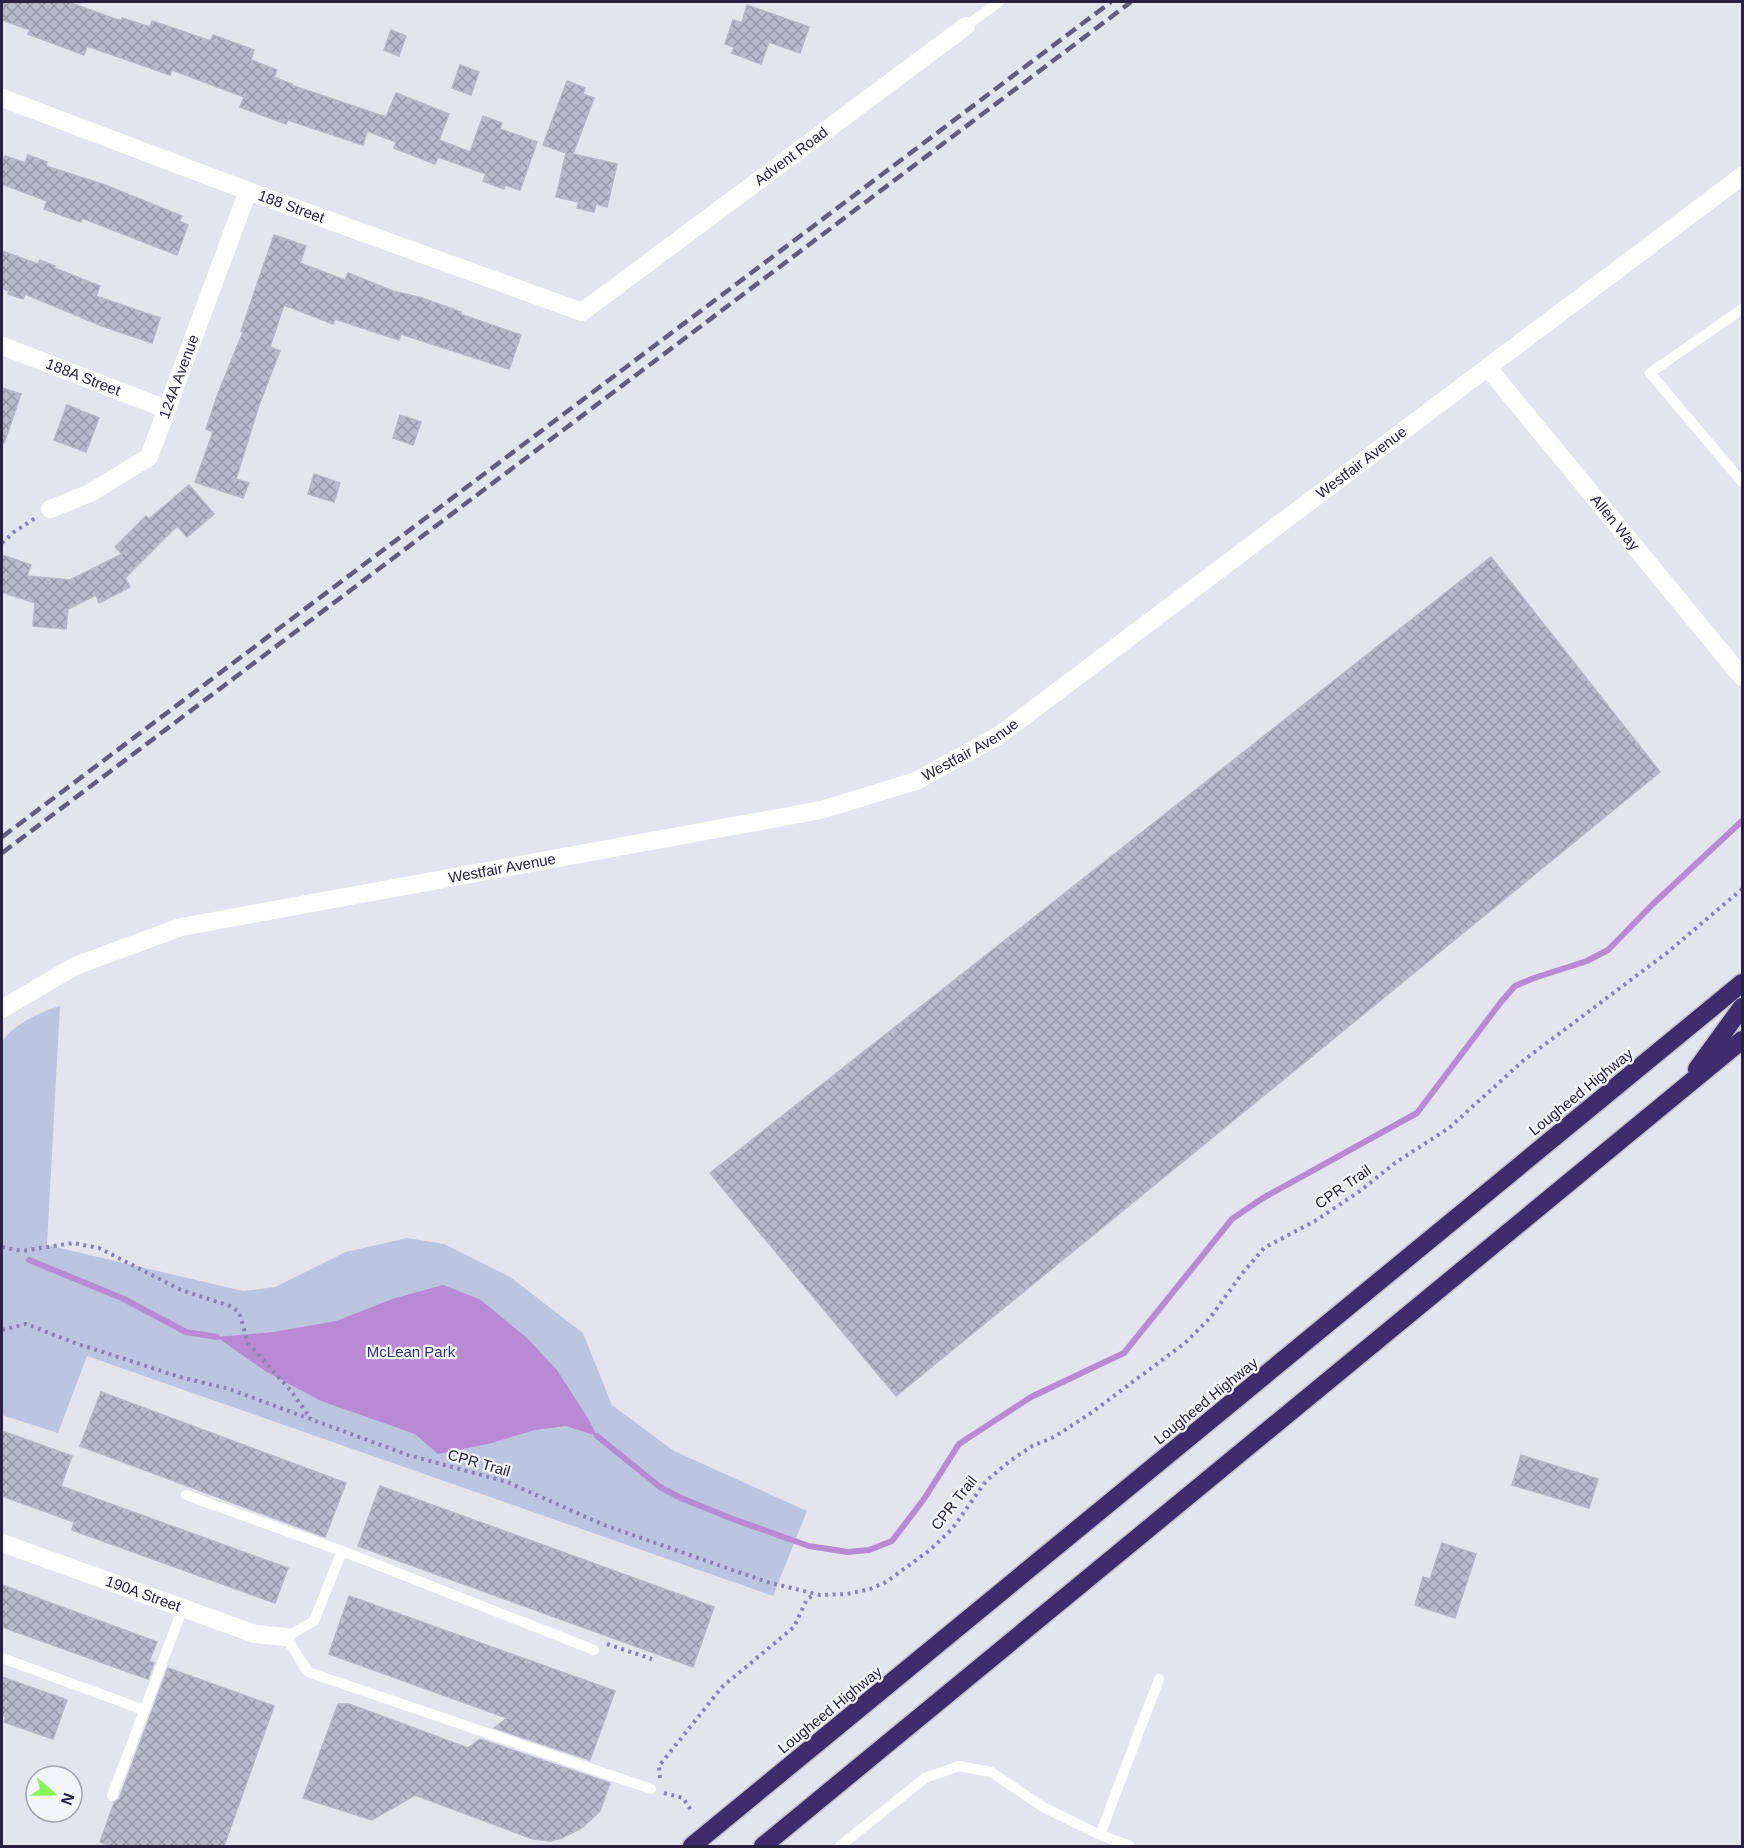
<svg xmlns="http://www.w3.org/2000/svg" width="1744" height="1848" viewBox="0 0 1744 1848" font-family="Arial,sans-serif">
<defs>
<pattern id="building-cross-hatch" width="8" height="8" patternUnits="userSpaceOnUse" patternTransform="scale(1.5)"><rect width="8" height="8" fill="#bab9c9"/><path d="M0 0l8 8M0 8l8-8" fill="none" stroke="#9796a5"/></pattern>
</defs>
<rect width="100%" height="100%" fill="#e4e4ee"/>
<!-- park -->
<path fill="#bcc5df" d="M60,1006L47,1245L243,1291L275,1287L346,1252L407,1238L444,1244L510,1277L583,1333L612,1405L674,1451L807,1511L773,1596L87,1356L58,1433L2,1415V1042C10,1026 42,1011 60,1006Z"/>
<!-- water -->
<path fill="#b88ad4" d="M443,1285L481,1300L528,1339L557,1370L589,1420L597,1436L566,1426L535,1430L488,1444L438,1454L415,1434L321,1401L265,1371L217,1337L273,1332L336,1321L392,1299Z"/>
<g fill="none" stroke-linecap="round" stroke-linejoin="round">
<!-- stream -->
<g stroke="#b88ad4" stroke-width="6">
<path d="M29,1260L122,1298L186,1332L217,1337"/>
<path d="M597,1436L660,1487L681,1498L730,1518L809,1546L848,1552L869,1550L892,1541L924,1499L959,1444L1031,1397L1124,1353L1232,1219L1263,1198L1417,1113L1501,1002L1515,986L1534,978L1587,961L1608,950L1653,904L1742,821"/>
</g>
</g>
<!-- building -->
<g fill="url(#building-cross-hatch)" stroke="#b6b6c8" stroke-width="1.5">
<path d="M2,2H68L121,21L122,18L150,27L152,21L211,41L213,35L254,50L251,60L277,70L274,77L292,84L291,85L386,117L396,93L449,114L439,140L470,152L483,116L502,123L500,129L537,142L520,190L505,185L504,189L483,181L486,174L438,157L435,164L394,148L396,142L367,131L363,145L288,120L286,124L240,107L244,97L172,70L170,75L87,46L84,55L28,34L30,30L2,20Z"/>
<path d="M747,5L809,27L800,53L769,42L761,64L732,53L734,47L725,44L733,20L742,23Z"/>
<path d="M391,30L406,36L399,56L384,50Z"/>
<path d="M460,65L479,72L471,95L452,88Z"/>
<path d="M567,81L585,88L583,94L594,98L573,154L617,164L607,207L596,204L594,212L577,208L579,202L556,197L566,153L543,145Z"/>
<path d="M28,155L47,162L46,166L105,185L182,216L179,221L188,225L177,255L82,218L81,222L44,209L47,201L2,184V164L5,156L25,163Z"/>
<path d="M274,235L306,246L300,263L345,280L348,273L393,291L422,298L461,312L460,314L521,335L509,369L401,334L399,340L335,319L333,324L284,305L270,347L280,351L259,405L236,479L249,483L243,498L195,482L213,432L206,429L219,391L243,332L241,331Z"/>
<path d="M2,251L38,264L40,260L55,266L54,268L100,286L96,296L160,318L152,343L102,326L25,294L23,299L8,294L9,291L2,288Z"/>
<path d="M2,388L21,394L4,443H2Z"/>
<path d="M67,405L99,418L86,452L54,440Z"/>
<path d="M400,415L421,422L413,445L393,438Z"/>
<path d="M314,474L340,483L334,502L308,494Z"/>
<path d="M189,485L214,514L187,537L177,526L125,578L130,587L99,603L96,595L68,609L66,629L33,626L35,603L2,592V555L31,565L27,576L70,580L122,554L115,547L146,516L149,519Z"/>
<path d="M1491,557L1660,772L896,1396L710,1173Z"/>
<path d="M101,1392L346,1483L325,1537L80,1446Z"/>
<path d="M2,1431L72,1456L61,1486L288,1568L275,1603L72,1530L74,1522L2,1496Z"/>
<path d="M1521,1455L1598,1479L1589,1508L1512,1485Z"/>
<path d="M380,1486L714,1607L693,1667L358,1546Z"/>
<path d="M1442,1543L1476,1554L1455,1618L1415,1605L1423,1577L1430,1579Z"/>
<path d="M2,1585L157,1642L149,1661L154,1663L148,1679L2,1627Z"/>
<path d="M349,1596L615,1691L590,1760L494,1728L507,1718L329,1654Z"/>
<path d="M168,1668L274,1706L224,1846H111L100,1842L114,1803L119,1799Z"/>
<path d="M2,1677L67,1700L53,1739L4,1722L6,1717L2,1715Z"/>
<path d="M338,1704H349L468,1748L480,1739L610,1783L600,1811L582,1828L562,1838L550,1841L533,1839L415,1795L372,1820L303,1798Z"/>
</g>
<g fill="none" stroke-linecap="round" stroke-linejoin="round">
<!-- highway casing -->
<g stroke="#c3c1ca" stroke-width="21">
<g id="highway">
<path d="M1697,1069L1742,1007"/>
<path d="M692,1846L1742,983"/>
<path d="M763,1846L1742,1040"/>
</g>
</g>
<!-- path -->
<g stroke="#8a83b2" stroke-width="4" stroke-dasharray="3 4.5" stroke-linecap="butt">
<path d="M2,543L14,532L37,517"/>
<path d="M2,1247L22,1251L73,1243L99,1248L181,1290L230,1306L239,1312L248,1343L291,1391L311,1419"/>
<path d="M2,1330L26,1324L75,1343L180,1377L229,1389L408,1455L507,1482L604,1525L767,1582L820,1595L847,1594L870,1589L886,1582L930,1550L952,1529L986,1481L1010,1461L1032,1446L1054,1437L1091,1413L1185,1343L1210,1318L1241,1275L1264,1248L1315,1221L1360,1191L1395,1163L1449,1128L1524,1060L1668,952L1742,889"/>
<path d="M607,1644L652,1659"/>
<path d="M660,1778L659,1766L722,1687L794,1627L807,1599L815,1594"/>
<path d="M664,1793L683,1798L693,1813"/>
</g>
<!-- lane -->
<g stroke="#fff" stroke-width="10">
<path d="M966,26L999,2"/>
<path d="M1742,309L1650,373L1742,482"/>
<path d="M186,1495L342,1551L594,1650"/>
<path d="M342,1551L314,1621L286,1637L308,1672L651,1789"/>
<path d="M2,1658L144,1710"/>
<path d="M112,1796L182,1610"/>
<path d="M1100,1835L1159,1679"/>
<path d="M840,1846L925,1778L959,1766L991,1772L1043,1807L1100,1835L1130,1846"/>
</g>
<!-- street -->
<g stroke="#fff" stroke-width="18">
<path id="s1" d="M2,98L248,191L582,312L966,26"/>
<path id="s2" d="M2,346L166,409"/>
<path id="s3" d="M1488,368L1742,677"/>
<path id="s4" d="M50,509L90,493L149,457L248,191"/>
<path id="s5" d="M2,1009L75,966L181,927L821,810L916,781L998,736L1742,176"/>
<path id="s6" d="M2,1543L255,1634L286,1637"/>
</g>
<!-- highway -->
<use href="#highway" stroke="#3e2d6d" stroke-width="18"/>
<!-- rail -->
<g stroke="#635d7b" stroke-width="4.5" stroke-dasharray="12 6" stroke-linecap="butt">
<path d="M2,837L1111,2"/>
<path d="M2,853L1131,2"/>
</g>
</g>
<g text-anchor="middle" stroke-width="4.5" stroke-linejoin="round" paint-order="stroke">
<!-- street labels -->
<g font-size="15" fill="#282240" stroke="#f4f5fa">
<text dy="5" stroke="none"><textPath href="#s1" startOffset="879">Advent Road</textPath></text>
<text dy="5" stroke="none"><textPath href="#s1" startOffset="309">188 Street</textPath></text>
<text dy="5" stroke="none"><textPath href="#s4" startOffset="198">124A Avenue</textPath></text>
<text dy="5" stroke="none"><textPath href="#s2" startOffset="87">188A Street</textPath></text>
<text dy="5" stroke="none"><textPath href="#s5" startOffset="1496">Westfair Avenue</textPath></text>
<text dy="5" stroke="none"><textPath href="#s3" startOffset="200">Allen Way</textPath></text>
<text dy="5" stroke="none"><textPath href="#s5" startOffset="1010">Westfair Avenue</textPath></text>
<text dy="5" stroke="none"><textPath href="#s5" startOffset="524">Westfair Avenue</textPath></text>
<text transform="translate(1581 1092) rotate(-39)" y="5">Lougheed Highway</text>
<text transform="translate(1343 1187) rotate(-35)" y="5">CPR Trail</text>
<text transform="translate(1206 1401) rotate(-39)" y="5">Lougheed Highway</text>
<text transform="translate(479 1463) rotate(16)" y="5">CPR Trail</text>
<text transform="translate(954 1503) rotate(-52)" y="5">CPR Trail</text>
<text dy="5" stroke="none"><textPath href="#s6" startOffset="150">190A Street</textPath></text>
<text transform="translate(830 1710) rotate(-39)" y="5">Lougheed Highway</text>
</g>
<!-- park labels -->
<g font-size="15" fill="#2b3778" stroke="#f4f5fa">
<text x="411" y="1357">McLean Park</text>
</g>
</g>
<!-- border -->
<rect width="1744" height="1848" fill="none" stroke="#282240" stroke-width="6"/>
<!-- north arrow -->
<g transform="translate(54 1794) rotate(110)"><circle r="28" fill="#f4f5fa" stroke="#a2a1b0" stroke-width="1.5"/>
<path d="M0-4.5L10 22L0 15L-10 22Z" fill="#87f55a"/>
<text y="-9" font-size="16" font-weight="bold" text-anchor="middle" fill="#282240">N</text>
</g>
</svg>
